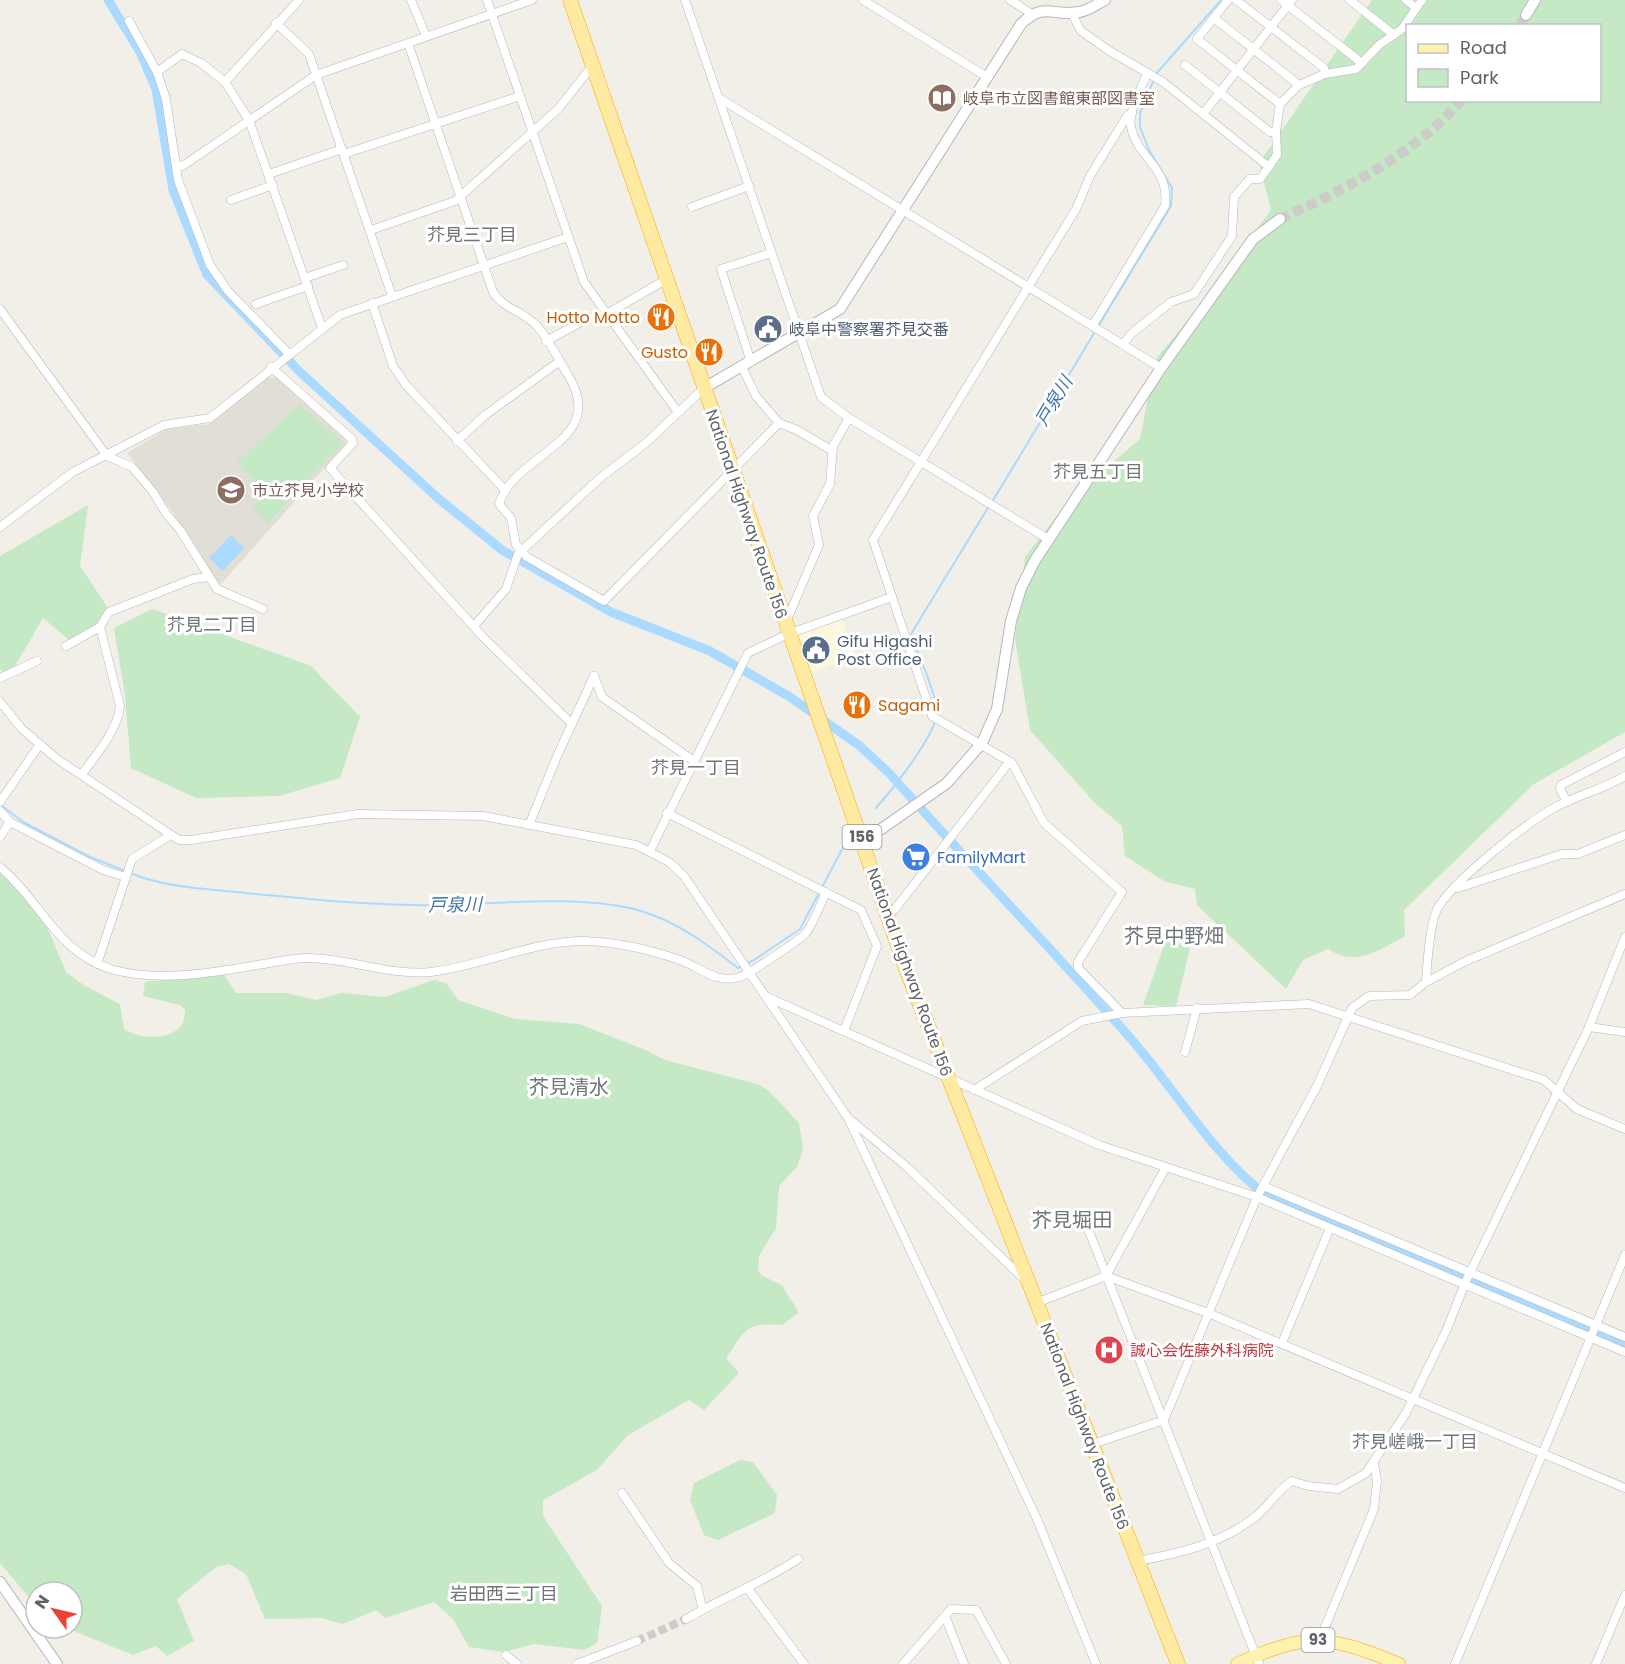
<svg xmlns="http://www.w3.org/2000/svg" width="1625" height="1664" viewBox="0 0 1625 1664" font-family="Poppins,'Noto Sans JP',sans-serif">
<rect width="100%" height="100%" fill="#f1efe8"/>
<!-- commercial -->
<path fill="#fef7e0" d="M842,619L856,656L810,673L796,635Z"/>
<!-- education -->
<path fill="#e1ded6" d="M276,377L346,440V444L220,585L207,569L174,514L127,453L167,429L209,424L266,378Z"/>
<!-- green -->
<g fill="#c5e8c5" fill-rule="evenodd">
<path d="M1372,0H1625V732L1534,784L1404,910L1405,936C1378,950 1357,968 1328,949L1303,960L1286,989L1197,905L1195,889L1164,881L1125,856L1122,826L1094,802L1030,730L1015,639L1025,557L1071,498L1140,439L1155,360L1198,308L1271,210L1259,163ZM1408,26H1600V100H1408Z"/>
<path d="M299,405L343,442L268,523L253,509L267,493L236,463Z"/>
<path d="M88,505L80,566L112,614L69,640L43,618L8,678L0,669V556Z"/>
<path d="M152,609L311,666L360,717L340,778L279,796L196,798L131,768L125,696L114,628Z"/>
<path d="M0,869L43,917L66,972L85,986L120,1004L124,1029C143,1042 187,1041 185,1010L180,1005L143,996L145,982L222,972L236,993H286L316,1000L341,993L385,997L434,980L446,983L458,1000L515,1019L579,1024L643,1049L665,1060L757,1084L768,1090L799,1123L803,1149L797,1167L779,1186L776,1228L759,1256L758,1270L761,1275L783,1286C787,1298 796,1303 798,1313L782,1325C744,1323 747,1328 726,1358L739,1373L704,1410L689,1400L628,1435L597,1470L543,1500V1516L602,1606L597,1643L585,1650L534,1644L504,1652L469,1647L453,1619L434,1602L385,1618L376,1610L343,1624L321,1618L265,1619L246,1574L229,1564L216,1567L177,1599L194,1641L167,1656L156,1646L133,1655L66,1628H72V1592H36V1606L0,1563Z"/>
<path d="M1166,940L1190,948L1176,1006L1143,1005Z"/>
<path d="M740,1460L753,1462L777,1495L775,1513L718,1540L704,1535L690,1500L694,1483Z"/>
</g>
<!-- water -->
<path fill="#aadaff" d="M231,535L244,548L223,571L209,558Z"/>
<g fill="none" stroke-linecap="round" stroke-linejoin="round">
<!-- stream -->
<g stroke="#aadaff" stroke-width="2">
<path d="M1156,74L1221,0"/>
<path d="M992,502L1171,206L1172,188L1149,150L1140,127V113L1154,79"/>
<path d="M1,805L23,822L90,857L125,871"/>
<path d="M876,808C891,791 939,732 937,710C936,693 917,652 911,634L989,506"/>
<path d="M130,873C167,888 207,889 246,893C310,899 382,907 446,905C503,903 586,895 641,911C678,922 708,945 738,968L754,960L800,929L848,838"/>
</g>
<!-- canal -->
<path stroke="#aadaff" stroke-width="9" d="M108,0L140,52L156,89L173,190L207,275L300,372L439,499L502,550L611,612L710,651L790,697L860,746L890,774C967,861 1048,945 1125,1032C1173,1085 1210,1153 1267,1196L1625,1345"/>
<!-- minor-tunnel -->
<path stroke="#ccccc8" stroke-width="8" stroke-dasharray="8 4" stroke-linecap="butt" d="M637,1641L686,1619"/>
<!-- tertiary-tunnel -->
<g stroke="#ccccc8" stroke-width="10" stroke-dasharray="10 5" stroke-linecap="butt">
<path d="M1520,26L1526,15"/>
<path d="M1280,219C1347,188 1412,156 1462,100"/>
</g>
<!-- minor casing -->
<g stroke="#b5b8bc" stroke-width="9">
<g id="minor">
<path d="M411,0L426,36"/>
<path d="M487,0L584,282L677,411"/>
<path d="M685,0L821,397L849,418L1048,539"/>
<path d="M863,0L987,77"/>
<path d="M1010,0L1032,14"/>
<path d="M1228,0L1197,39L1280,104"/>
<path d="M1236,0L1324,68L1325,74L1356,69L1379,45L1402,29L1422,0"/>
<path d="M1281,0L1362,63"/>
<path d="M1350,0L1394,35"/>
<path d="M1406,0L1416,8"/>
<path d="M1071,12L1081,31L1108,50L1163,82L1269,167"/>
<path d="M1214,18L1299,85L1325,74"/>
<path d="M129,21L157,72L166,99L178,180L210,265L228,291L289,354"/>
<path d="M276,23L309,54L392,296"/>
<path d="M408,43L493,292C503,309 523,311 536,325C549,339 558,359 568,375C610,442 514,453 499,504L511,518L516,545L527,557L604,601L779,423L756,396L742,367"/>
<path d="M1185,65L1270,132L1276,131L1280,104L1299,85"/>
<path d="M157,72L182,54L201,63L225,82L249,120L322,328"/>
<path d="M225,82L299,0"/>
<path d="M719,98L1161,368"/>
<path d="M1203,114L1292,0"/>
<path d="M344,154L520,96"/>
<path d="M176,167L184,165L316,75L532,0"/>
<path d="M269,174L342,149"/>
<path d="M231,200L273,185"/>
<path d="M692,207L749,186"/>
<path d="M371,230L455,201L558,109L593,65"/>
<path d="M305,278L343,265"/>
<path d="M372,303L393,366L406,385L504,489"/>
<path d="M256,304L308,286"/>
<path d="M0,309L107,456L132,467L153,492L167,515L180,530L217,589L263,609"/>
<path d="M1093,325L1165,206C1170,167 1138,160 1131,127C1128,111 1141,89 1147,74"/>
<path d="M546,341L585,320L605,315L667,279"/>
<path d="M1124,343L1132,333L1171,302L1194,294L1232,236L1234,197L1250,179H1260L1277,155L1276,131"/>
<path d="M751,362L721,269L771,253"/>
<path d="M271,367L352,439L353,443L330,468L484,638L572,724"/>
<path d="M779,423L797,430L831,450"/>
<path d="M457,441L484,416L560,361"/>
<path d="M0,527L73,472L164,425L210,418L340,315L568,237"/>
<path d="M786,622L819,545L813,516L830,484L833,446L849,418"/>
<path d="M474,626L506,589L518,554L600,478L646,443L704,388"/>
<path d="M66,646L100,627L109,612L193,579L209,577"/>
<path d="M594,676L602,697L694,761"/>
<path d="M0,678L37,661"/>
<path d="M0,702L22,729L57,759L179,840H191L358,814L483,816L636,845L669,862L684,876L848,1118L1037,1519L1096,1664"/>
<path d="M82,774C96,755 118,730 120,706L100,627"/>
<path d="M0,802L40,744"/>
<path d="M1567,802L1560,789L1561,785L1625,752"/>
<path d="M0,811L10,822L103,870L126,877"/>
<path d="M667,813L861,910L877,946L844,1031"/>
<path d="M529,825L558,754L594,676"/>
<path d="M0,837L10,822"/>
<path d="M650,851L748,653L788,634L892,597"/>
<path d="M0,867C42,902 57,954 114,970C160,982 211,973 257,965C273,963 291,958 307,958C349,958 389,976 431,972C483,966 531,941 585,941C615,942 651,950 680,960C702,968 715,984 740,977C747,975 801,939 805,934C814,923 820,905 826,892"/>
<path d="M1458,888L1562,854H1578L1625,835"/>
<path d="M888,914L895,909L1007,765L1012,763"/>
<path d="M97,964L132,859L169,836"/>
<path d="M1426,982C1427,965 1430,919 1439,906C1456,879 1522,827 1550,810C1574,796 1602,790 1625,776"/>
<path d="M767,997L1099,1145L1257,1197L1625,1352"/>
<path d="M1122,1013L1078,968V962L1122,892L1044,823L1012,763L932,716L873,540L1076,209L1090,176L1127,116L1132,113"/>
<path d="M1589,1027L1625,1032"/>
<path d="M1185,1052L1197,1008"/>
<path d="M974,1090L1082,1021L1122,1013L1309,1004L1544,1080L1577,1109L1625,1129"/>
<path d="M852,1121L908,1168L1024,1279"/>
<path d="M1263,1186L1625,1337"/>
<path d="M1085,1221L1259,1664"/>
<path d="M1106,1276L1208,1313L1625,1488"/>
<path d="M1036,1303L1106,1276L1166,1167"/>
<path d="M1282,1343L1330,1228"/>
<path d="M1093,1444L1164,1420L1257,1197L1317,1086L1352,1008L1369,996L1410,995L1426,982L1466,961L1625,894"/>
<path d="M622,1493L669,1563L697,1586L702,1607"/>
<path d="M1138,1561C1180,1553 1221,1544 1255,1517C1269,1506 1277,1490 1292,1481L1308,1486L1338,1489L1366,1473L1406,1413L1447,1329L1465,1283L1589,1027L1625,937"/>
<path d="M748,1589L804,1664"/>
<path d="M945,1616L964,1664"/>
<path d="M686,1619C722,1598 762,1583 798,1559"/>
<path d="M1320,1639L1374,1509L1377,1481L1374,1463"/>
<path d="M506,1655L517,1664"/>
<path d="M577,1664L637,1641"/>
<path d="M903,1664L951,1609L976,1610L1006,1664"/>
<path d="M1455,1664L1625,1255"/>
<path d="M1596,1664L1625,1595"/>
</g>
</g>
<!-- tertiary casing -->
<g stroke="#b5b8bc" stroke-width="12">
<g id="tertiary">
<path d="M1526,15L1535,0"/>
<path d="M704,388L840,309L1021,24C1045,1 1053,17 1079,12C1088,11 1097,4 1105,0"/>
<path d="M862,837L877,832L947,783L982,743L997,709L1011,621L1021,588L1034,562L1161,368L1253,239L1280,219"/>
</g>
</g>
<!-- secondary casing -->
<g stroke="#b6babf" stroke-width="12">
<path id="secondary" d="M0,1582L57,1664"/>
</g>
<!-- primary casing -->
<g stroke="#f2c960" stroke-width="14">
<path id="primary" d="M1237,1664C1307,1632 1329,1635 1399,1664"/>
</g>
<!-- trunk casing -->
<g stroke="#f9ab00" stroke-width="15">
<path id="trunk" d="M570,0L906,969L1178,1664"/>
</g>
<!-- minor -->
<use href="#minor" stroke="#fff" stroke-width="8"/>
<!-- tertiary -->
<use href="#tertiary" stroke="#fff" stroke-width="10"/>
<!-- secondary -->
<use href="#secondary" stroke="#fff" stroke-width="10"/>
<!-- primary -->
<use href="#primary" stroke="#fff2af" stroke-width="12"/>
<!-- trunk -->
<use href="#trunk" stroke="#feeaa1" stroke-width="14"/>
</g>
<!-- icons -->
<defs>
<g id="library-disc" transform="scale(1.5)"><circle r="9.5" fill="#8d6e63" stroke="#fff"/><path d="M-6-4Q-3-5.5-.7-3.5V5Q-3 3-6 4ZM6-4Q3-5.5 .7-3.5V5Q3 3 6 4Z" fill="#fff"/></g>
<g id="restaurant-disc" transform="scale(1.5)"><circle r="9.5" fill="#e8710a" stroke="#fff"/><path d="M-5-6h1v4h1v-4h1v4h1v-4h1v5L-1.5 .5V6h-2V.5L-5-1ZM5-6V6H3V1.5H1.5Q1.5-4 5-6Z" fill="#fff"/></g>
<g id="civic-disc" transform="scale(1.5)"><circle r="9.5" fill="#5c6f8a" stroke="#fff"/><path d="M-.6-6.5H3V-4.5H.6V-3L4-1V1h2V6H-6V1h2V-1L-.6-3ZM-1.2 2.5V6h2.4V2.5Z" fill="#fff"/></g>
<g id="school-disc" transform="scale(1.5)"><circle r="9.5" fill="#8d6e63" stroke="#fff"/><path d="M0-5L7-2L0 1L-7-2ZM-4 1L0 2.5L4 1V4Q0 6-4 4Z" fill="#fff"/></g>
<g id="supermarket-disc" transform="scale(1.5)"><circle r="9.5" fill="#3f7fe0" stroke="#fff"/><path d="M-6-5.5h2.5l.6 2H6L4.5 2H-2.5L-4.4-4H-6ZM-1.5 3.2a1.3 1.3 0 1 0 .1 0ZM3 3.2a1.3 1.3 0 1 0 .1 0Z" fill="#fff"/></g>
<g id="hospital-disc" transform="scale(1.5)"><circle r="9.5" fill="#e0444e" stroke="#fff"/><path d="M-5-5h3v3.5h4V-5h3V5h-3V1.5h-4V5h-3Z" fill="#fff"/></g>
</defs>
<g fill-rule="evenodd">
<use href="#library-disc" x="942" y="98"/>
<use href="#restaurant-disc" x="661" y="317"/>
<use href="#civic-disc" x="768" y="329"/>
<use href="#restaurant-disc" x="709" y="352"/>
<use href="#school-disc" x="231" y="490"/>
<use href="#civic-disc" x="816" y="650"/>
<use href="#restaurant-disc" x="857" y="705"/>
<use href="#supermarket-disc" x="916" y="857"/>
<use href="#hospital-disc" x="1109" y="1350"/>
</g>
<g text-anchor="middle" stroke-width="6" stroke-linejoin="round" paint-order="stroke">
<!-- shield labels -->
<g fill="#fff" stroke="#8f9295" stroke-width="1.5">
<rect x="842.5" y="825" width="39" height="24" rx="4.5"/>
<rect x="1301.5" y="1628" width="33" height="24" rx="4.5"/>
</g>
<g font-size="15" font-weight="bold" fill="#5f6368">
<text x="862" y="842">156</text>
<text x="1318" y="1645">93</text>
</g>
<!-- education labels -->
<g font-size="16" fill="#785e54" stroke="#fff" text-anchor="start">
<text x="963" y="104">岐阜市立図書館東部図書室</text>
<text x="252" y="496">市立芥見小学校</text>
</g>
<!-- food labels -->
<g font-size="16" fill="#c56008" stroke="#fff" text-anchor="end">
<text x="640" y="323">Hotto Motto</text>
<text x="688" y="358">Gusto</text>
<text x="878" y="711" text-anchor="start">Sagami</text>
</g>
<!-- service labels -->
<g font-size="16" fill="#4e5e75" stroke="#fff" text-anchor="start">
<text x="789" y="335">岐阜中警察署芥見交番</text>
<text x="837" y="647">Gifu Higashi<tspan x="837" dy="18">Post Office</tspan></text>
</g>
<!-- street labels -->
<g font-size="16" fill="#5f6368" stroke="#fff">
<text transform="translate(747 514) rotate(71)" y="6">National Highway Route 156</text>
<text transform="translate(910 972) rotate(70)" y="6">National Highway Route 156</text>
<text transform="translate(1085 1426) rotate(69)" y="6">National Highway Route 156</text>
</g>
<!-- shop labels -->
<g font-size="16" fill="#366cbe" stroke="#fff" text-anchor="start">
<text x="937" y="863">FamilyMart</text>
</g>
<!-- health labels -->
<g font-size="16" fill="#be3a42" stroke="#fff" text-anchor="start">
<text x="1130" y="1356">誠心会佐藤外科病院</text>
</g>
<!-- neighbourhood labels -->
<g font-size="18" fill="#70757a" stroke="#fff">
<text x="472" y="241">芥見三丁目</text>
<text x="1098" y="478">芥見五丁目</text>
<text x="212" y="631">芥見二丁目</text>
<text x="696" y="774">芥見一丁目</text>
<text x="1415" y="1448">芥見嵯峨一丁目</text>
<text x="504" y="1600">岩田西三丁目</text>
</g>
<!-- water labels -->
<g font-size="18" font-style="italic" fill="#4174aa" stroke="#fff">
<text transform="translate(1054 401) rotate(-59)" y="6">戸泉川</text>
<text transform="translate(455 905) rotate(-1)" y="6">戸泉川</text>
</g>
<!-- quarter labels -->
<g font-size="20" fill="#70757a" stroke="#fff">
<text x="1174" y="943">芥見中野畑</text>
<text x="569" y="1094">芥見清水</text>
<text x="1072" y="1227">芥見堀田</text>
</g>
</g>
<!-- legend -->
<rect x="1406" y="24" width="195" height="78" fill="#ffffff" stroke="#bfc1c3" stroke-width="1.5"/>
<rect x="1418" y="44" width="30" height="9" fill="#fff2af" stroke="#bfc1c3" stroke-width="1.5"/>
<text x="1460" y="54" font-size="18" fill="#5f6368">Road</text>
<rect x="1418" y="69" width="30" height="18" fill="#c5e8c5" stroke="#bfc1c3" stroke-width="1.5"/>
<text x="1460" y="84" font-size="18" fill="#5f6368">Park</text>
<!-- north arrow -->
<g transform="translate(54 1610) rotate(304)"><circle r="28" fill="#ffffff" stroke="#bfc1c3" stroke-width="1.5"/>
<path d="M0-4.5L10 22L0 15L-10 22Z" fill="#ea4335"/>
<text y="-9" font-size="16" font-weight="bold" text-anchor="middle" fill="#5f6368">N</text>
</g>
</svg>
